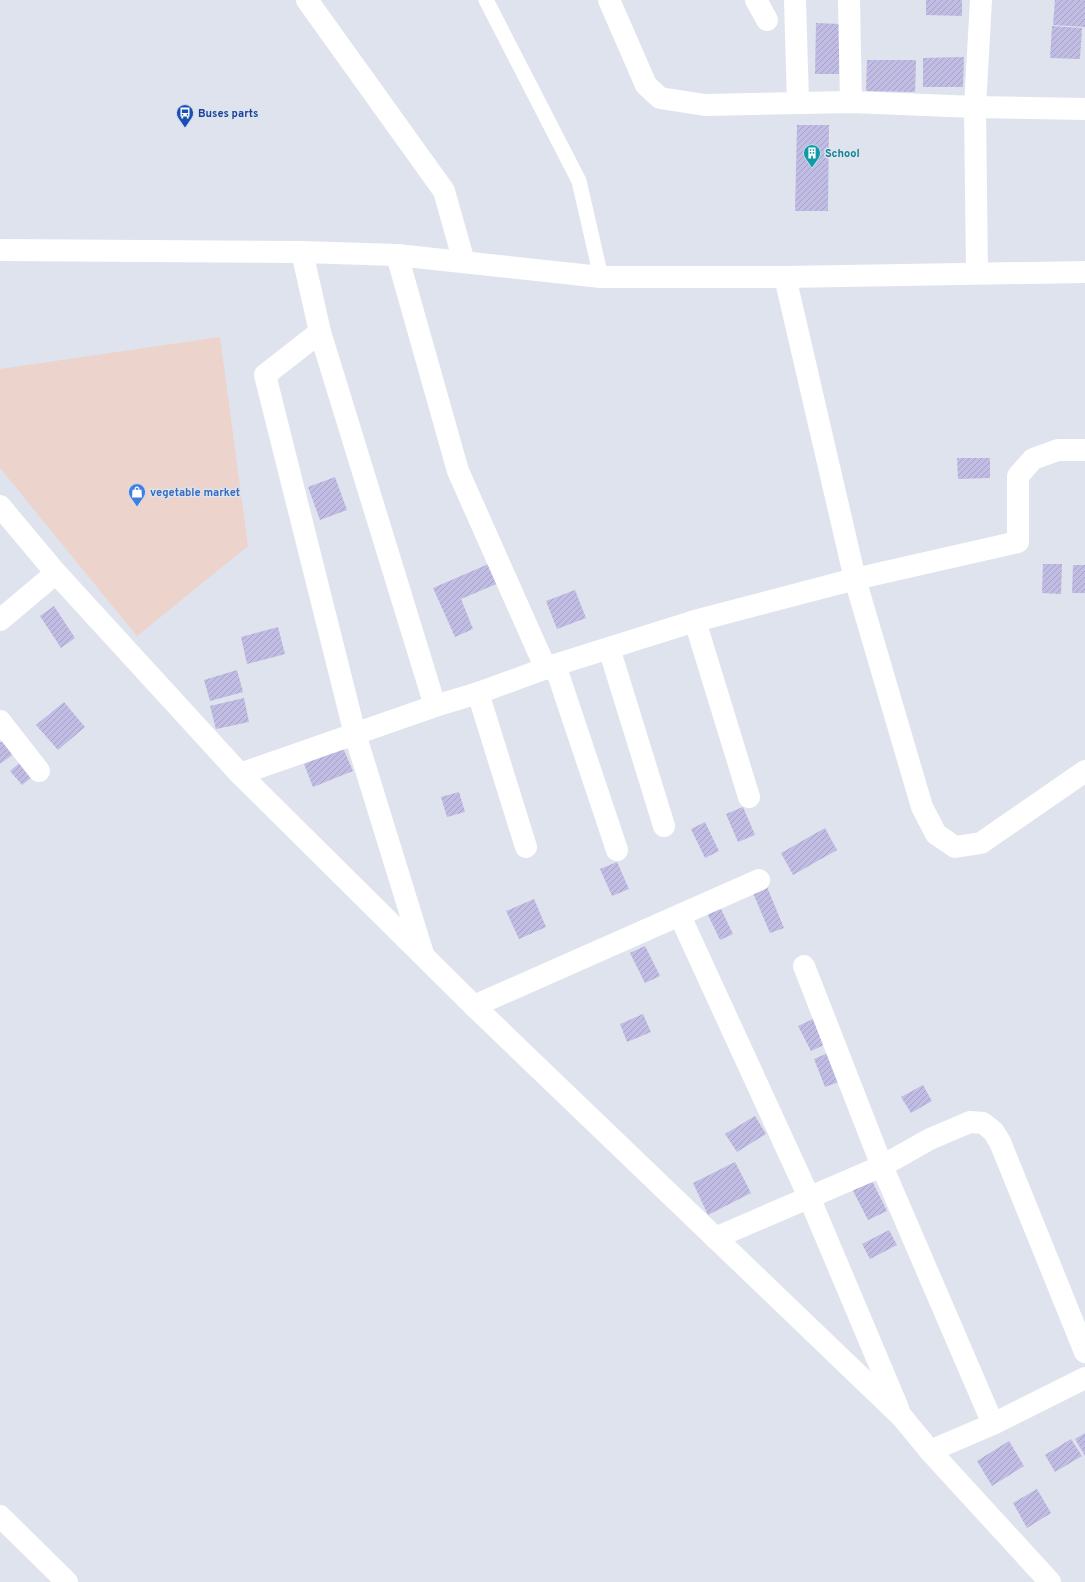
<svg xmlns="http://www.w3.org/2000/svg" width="1085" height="1582" viewBox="0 0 1085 1582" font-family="Overpass,sans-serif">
<defs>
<pattern id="building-hatch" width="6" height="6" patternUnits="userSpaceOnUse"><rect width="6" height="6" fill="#c0bce4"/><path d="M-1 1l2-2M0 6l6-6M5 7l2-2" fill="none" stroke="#a4a1c3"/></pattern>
</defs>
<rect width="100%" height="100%" fill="#dfe3ed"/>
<!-- commercial -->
<path fill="#ecd3cc" d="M220,337L248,546L137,636L0,468V369Z"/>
<!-- building -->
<g fill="url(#building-hatch)">
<path d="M926,0H962V16L926,15Z"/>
<path d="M1055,0H1085V27L1053,25Z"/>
<path d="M816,23L841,24L839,74H815Z"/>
<path d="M1052,26L1082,28L1080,59L1050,58Z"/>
<path d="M964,57L963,87H923V58Z"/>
<path d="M867,60H916L915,92L866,91Z"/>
<path d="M797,125H829L828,211H795Z"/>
<path d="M957,458H990V478L958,479Z"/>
<path d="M335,477L347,510L320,520L308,487Z"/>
<path d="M493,562L501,582L461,599L473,629L455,637L433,588Z"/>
<path d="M1043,564H1062L1061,594L1042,593Z"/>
<path d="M1073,565H1085V593H1072Z"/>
<path d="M575,590L586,618L557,629L546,601Z"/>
<path d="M54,606L75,638L61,648L40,616Z"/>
<path d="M278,627L285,654L247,664L241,637Z"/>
<path d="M237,670L243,692L210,701L204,680Z"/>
<path d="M244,698L249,722L216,729L210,706Z"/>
<path d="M64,702L85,727L58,750L36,725Z"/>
<path d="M5,739L15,753L0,764V743Z"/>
<path d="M343,748L353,771L313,787L304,764Z"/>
<path d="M23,760L35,775L22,785L10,771Z"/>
<path d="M459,792L465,812L447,817L441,797Z"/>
<path d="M743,807L755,835L738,842L726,814Z"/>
<path d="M705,822L719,851L705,858L691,829Z"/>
<path d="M825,828L837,850L793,875L781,853Z"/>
<path d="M617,862L629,889L612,896L600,869Z"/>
<path d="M767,887L784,928L770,933L753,893Z"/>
<path d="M534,899L546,927L519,939L506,911Z"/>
<path d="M720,907L733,934L720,940L707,913Z"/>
<path d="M645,946L660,976L645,983L630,953Z"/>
<path d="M643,1014L651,1032L627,1042L620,1024Z"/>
<path d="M813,1019L826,1044L811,1051L798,1026Z"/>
<path d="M828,1053L839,1082L825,1087L814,1059Z"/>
<path d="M923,1085L932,1101L911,1113L901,1097Z"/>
<path d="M755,1116L766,1134L737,1152L725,1134Z"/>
<path d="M735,1162L751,1193L708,1215L693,1183Z"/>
<path d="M871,1179L887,1211L868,1220L852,1189Z"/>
<path d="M889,1230L897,1245L870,1259L862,1244Z"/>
<path d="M1085,1433V1456L1075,1439Z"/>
<path d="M1071,1439L1082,1456L1055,1472L1045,1455Z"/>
<path d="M1009,1441L1024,1466L992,1486L977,1461Z"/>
<path d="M1037,1489L1051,1513L1027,1528L1013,1503Z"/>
</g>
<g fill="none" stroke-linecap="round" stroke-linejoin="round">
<!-- service -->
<path stroke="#fff" stroke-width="15" d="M486,0L579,181L601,277"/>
<!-- minor -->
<g stroke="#fff" stroke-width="22">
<path d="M307,0L444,191L464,262"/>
<path d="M609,0L646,85L660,98L705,105L851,102L975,107L1085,109"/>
<path d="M756,0L767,20"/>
<path d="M795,0L798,102"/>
<path d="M849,0L851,102"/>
<path d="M302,252L320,332L435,706"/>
<path d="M397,255L458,471L546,669"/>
<path d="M977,273L975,107L981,0"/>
<path d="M785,277L855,579L922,807L936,834L955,847L981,843L1085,771"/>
<path d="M320,332L265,375L355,734L423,954"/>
<path d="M0,506L56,573L240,774L474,1006L902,1417L930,1451L1050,1582"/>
<path d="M0,620L56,573"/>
<path d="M695,621L749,797"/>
<path d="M609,648L664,826"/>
<path d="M555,665L617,850"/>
<path d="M478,693L526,847"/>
<path d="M0,721L39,771"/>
<path d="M240,774L435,706L478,693L555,665L695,621L855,579L1018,542V476L1033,459L1058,450H1085"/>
<path d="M680,916L809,1197L898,1408"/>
<path d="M804,966L882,1166L993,1424"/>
<path d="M474,1006L759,880"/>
<path d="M715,1238L882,1166L930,1139L970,1122L983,1123L993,1131L1000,1142L1085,1352"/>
<path d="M930,1451L993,1424L1085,1378"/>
<path d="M0,1516L67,1582"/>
</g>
<!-- tertiary -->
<path stroke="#fff" stroke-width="22" d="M0,250L302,252L397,255L601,277H785L1085,272"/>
</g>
<!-- icons -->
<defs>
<g id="bus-pin" transform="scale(0.9)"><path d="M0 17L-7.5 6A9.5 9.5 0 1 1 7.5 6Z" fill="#1a4fb4" stroke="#dfe3ed"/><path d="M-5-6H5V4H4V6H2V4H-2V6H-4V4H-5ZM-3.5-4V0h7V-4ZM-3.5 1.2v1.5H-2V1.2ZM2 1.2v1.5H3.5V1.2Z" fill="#fff"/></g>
<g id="building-pin" transform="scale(0.9)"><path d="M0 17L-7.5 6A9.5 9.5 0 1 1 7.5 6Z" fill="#0f9aa8" stroke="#dfe3ed"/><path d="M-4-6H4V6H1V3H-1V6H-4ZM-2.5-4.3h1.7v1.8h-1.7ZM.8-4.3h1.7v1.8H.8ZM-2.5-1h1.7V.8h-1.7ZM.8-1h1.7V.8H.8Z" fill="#fff"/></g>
<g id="shop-pin" transform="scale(0.9)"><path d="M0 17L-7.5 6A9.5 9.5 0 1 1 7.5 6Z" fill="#3f7fe0" stroke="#dfe3ed"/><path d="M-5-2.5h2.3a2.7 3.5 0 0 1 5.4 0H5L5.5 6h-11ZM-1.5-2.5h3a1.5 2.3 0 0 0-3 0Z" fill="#fff"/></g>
</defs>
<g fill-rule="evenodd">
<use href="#bus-pin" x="185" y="113"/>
<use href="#building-pin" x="812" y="153"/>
<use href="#shop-pin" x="137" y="492"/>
</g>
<g text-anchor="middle" stroke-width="3" stroke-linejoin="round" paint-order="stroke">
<!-- transit labels -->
<g font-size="11" font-weight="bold" fill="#164399" stroke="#dfe3ed" text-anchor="start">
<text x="198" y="117">Buses parts</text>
</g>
<!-- culture labels -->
<g font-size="11" font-weight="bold" fill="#0d838f" stroke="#dfe3ed" text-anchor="start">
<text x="825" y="157">School</text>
</g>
<!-- shop labels -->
<g font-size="11" font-weight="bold" fill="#366cbe" stroke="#dfe3ed" text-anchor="start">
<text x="150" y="496">vegetable market</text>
</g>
</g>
</svg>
